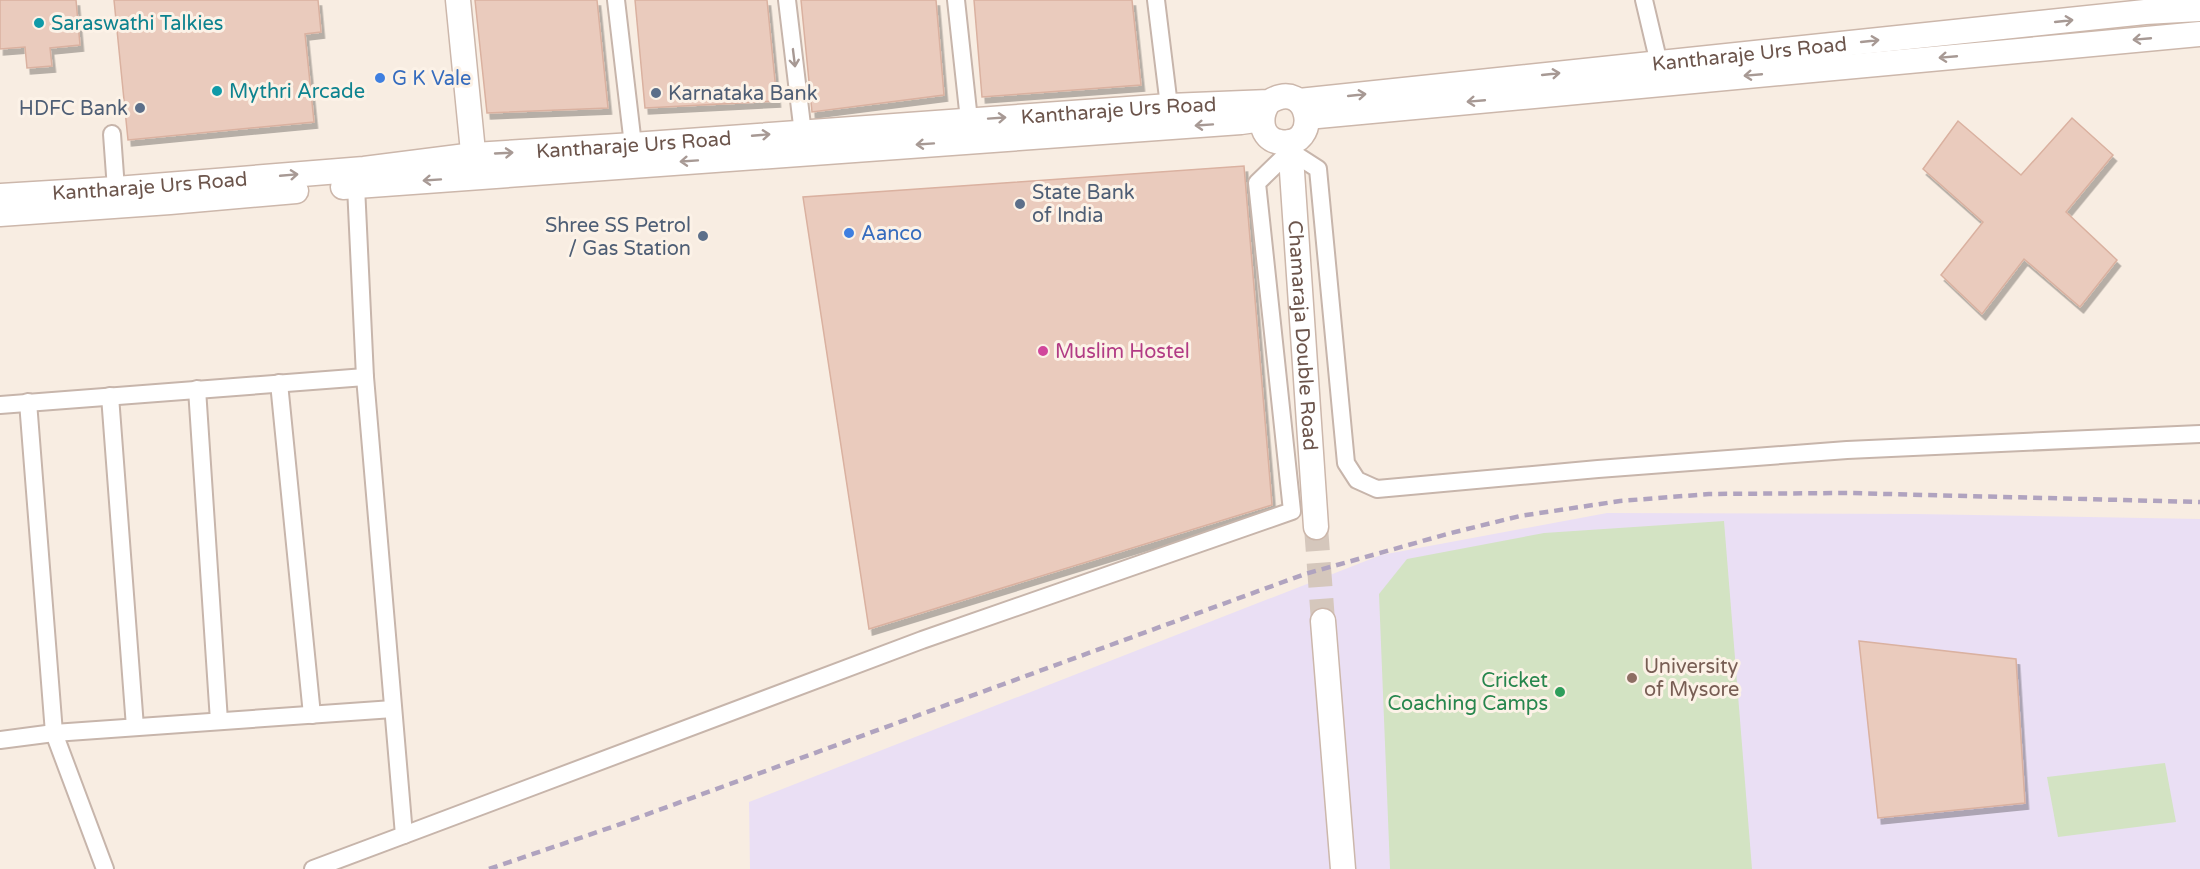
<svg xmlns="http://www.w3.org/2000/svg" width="2200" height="869" viewBox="0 0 2200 869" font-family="'Varela Round',sans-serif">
<defs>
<filter id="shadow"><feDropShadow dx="3.5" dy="6" stdDeviation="0" flood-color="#0004"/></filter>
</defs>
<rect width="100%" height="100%" fill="#f8ede2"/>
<!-- education -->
<path fill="#eadff4" d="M1607,513L1915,514L2200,519V869H750L749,802L1381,555Z"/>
<!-- green -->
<g fill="#d3e3c3">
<path d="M1724,521L1752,869H1390L1379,594L1407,559L1544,533Z"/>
<path d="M2165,763L2176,822L2058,837L2047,777Z"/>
</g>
<!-- building -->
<g fill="#eacbbd" stroke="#dab1a0" stroke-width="1.5" filter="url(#shadow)">
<path d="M0,0H76L80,45L50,48L52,66L27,68L25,47L0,49Z"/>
<path d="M114,0H318L321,32L305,34L314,122L128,140Z"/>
<path d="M475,0H597L608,108L487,113Z"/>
<path d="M635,0H767L777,101L645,108Z"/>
<path d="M801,0H936L944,95L812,112Z"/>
<path d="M974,0H1132L1141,85L982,97Z"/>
<path d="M2072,118L2113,155L2066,212L2117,260L2080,307L2024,259L1982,314L1941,275L1983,222L1923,169L1958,121L2021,175Z"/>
<path d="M1244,166L1272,505L869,629L803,197Z"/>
<path d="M1859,641L2016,659L2025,803L1878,818Z"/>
</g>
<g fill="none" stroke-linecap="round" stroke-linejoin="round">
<!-- secondary-tunnel -->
<path stroke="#d5c7bc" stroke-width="24" stroke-dasharray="24 12" stroke-linecap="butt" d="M1316,527L1323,621"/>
<!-- street casing -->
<g stroke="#c7b5ab" stroke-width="20">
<g id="street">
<path d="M616,0L633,145"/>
<path d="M787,0L804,142"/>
<path d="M956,0L969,120"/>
<path d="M1156,0L1169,106"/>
<path d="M1644,0L1661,72"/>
<path d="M112,134L116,189"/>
<path d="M279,383L312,715"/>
<path d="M197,389L219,721"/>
<path d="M110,396L135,727"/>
<path d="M28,402L54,733L105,869"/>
<path d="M0,405L365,377"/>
<path d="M0,740L54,733L393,709"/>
<path d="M404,835L922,640L1292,511L1257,183L1290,151L1318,169L1346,463L1357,480L1377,489L1598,469L1847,450L2200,434"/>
<path d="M313,869L404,835L365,377L356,186"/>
</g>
</g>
<!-- secondary casing -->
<g stroke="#ccb7ab" stroke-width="27">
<g id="secondary">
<path d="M458,0L475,172"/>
<path id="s1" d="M1299,101L2145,12L2200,9"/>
<path d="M1307,117L2200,34"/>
<path id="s2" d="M1290,142L1316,527"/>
<path d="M343,187L1241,122L1262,119"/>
<path id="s3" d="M0,196L116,189L364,169L474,155L633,145L1169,106L1269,102C1311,76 1322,149 1280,142C1259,139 1259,115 1269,102"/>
<path d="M0,214L170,202L296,191"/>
<path d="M1323,621L1343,869"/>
</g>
</g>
<!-- street -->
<use href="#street" stroke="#fff" stroke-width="16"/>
<!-- secondary -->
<use href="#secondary" stroke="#fff" stroke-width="24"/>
<!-- rail -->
<path stroke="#b0a3bf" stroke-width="4.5" stroke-dasharray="9 6" stroke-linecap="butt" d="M489,869L615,826L1305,574L1451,533L1520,516L1620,501L1709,494L1849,493L2200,502"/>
</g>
<!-- one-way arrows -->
<defs><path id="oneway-shaft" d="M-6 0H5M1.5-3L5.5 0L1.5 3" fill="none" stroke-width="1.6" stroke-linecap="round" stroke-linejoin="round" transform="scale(1.5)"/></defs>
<g stroke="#a79994">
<use href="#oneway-shaft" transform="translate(2064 21) rotate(-6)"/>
<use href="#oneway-shaft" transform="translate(2142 39) rotate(175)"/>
<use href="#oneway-shaft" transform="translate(1870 41) rotate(-6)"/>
<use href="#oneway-shaft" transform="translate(1948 57) rotate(175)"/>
<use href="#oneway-shaft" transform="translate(794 58) rotate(83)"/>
<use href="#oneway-shaft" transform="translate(1551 74) rotate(-6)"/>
<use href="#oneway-shaft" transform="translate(1753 75) rotate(175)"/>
<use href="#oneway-shaft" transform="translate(1357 95) rotate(-6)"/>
<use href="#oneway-shaft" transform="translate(1476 101) rotate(175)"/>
<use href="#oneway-shaft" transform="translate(997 118) rotate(-4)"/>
<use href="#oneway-shaft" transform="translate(1204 125) rotate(176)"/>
<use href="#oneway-shaft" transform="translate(761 135) rotate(-5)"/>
<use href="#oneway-shaft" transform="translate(925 144) rotate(176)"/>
<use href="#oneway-shaft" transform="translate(504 153) rotate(-3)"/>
<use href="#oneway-shaft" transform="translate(689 161) rotate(176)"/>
<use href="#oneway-shaft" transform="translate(289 175) rotate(-5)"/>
<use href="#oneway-shaft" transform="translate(432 180) rotate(176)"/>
</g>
<!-- markers -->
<g fill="#0f9aa8" stroke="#fcf2e7" stroke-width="2">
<circle cx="39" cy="23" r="6"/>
<circle cx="217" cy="91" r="6"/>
</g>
<g fill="#3f7fe0" stroke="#fcf2e7" stroke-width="2">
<circle cx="380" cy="78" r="6"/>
<circle cx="849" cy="233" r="6"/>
</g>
<g fill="#5c6f8a" stroke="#fcf2e7" stroke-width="2">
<circle cx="656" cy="93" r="6"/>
<circle cx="140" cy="108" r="6"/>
<circle cx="1020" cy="204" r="6"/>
<circle cx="703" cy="236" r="6"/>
</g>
<circle fill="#d1479c" stroke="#fcf2e7" stroke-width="2" cx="1043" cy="351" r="6"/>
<circle fill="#8d6e63" stroke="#fcf2e7" stroke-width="2" cx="1632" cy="678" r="6"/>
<circle fill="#2e9e5b" stroke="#fcf2e7" stroke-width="2" cx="1560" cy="692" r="6"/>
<g text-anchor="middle" stroke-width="6" stroke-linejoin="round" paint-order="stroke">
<!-- culture labels -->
<g font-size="20" fill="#0d838f" stroke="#fcf2e7" text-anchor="start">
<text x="51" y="30">Saraswathi Talkies</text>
<text x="229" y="98">Mythri Arcade</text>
</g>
<!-- street labels -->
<g font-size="20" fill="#6c554c" stroke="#fcf2e7">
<text dy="7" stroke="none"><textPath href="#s1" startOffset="453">Kantharaje Urs Road</textPath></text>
<text dy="7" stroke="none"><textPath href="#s3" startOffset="1122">Kantharaje Urs Road</textPath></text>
<text dy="7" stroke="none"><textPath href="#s3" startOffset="636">Kantharaje Urs Road</textPath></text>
<text dy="7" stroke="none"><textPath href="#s3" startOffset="150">Kantharaje Urs Road</textPath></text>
<text dy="7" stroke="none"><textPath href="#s2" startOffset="194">Chamaraja Double Road</textPath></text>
</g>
<!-- shop labels -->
<g font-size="20" fill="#366cbe" stroke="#fcf2e7" text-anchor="start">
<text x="392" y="85">G K Vale</text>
<text x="861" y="240">Aanco</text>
</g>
<!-- service labels -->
<g font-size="20" fill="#4e5e75" stroke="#fcf2e7" text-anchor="start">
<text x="668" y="100">Karnataka Bank</text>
<text x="128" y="115" text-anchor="end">HDFC Bank</text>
<text x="1032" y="199">State Bank<tspan x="1032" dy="23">of India</tspan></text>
<text x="691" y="232" text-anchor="end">Shree SS Petrol<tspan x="691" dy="23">/ Gas Station</tspan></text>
</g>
<!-- hotel labels -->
<g font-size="20" fill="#b23c85" stroke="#fcf2e7" text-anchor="start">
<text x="1055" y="358">Muslim Hostel</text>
</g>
<!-- education labels -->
<g font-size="20" fill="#785e54" stroke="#fcf2e7" text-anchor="start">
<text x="1644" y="673">University<tspan x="1644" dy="23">of Mysore</tspan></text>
</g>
<!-- leisure labels -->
<g font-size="20" fill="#27864d" stroke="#fcf2e7" text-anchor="end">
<text x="1548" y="687">Cricket<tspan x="1548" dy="23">Coaching Camps</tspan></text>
</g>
</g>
</svg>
